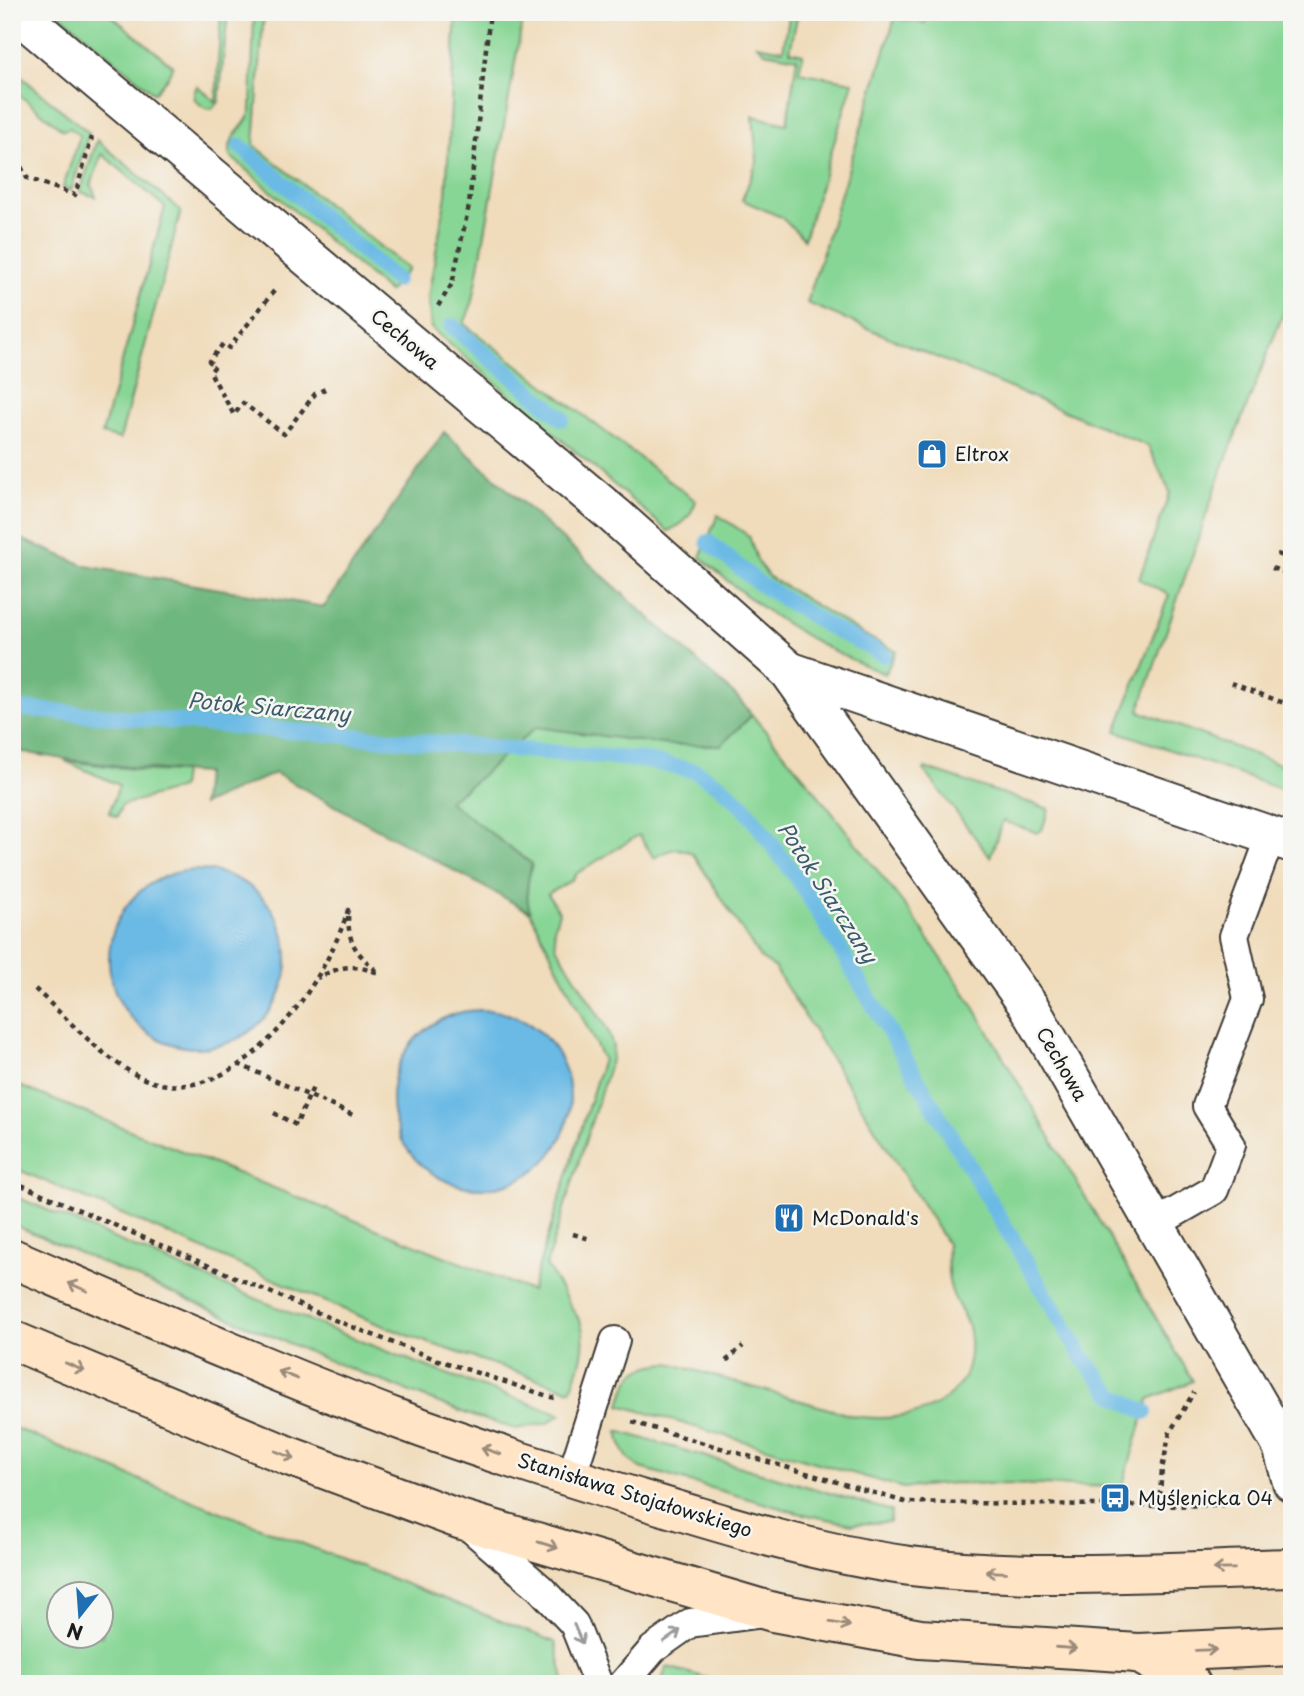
<svg xmlns="http://www.w3.org/2000/svg" width="1304" height="1696" viewBox="0 0 1304 1696" font-family="'Playpen Sans',sans-serif">
<rect width="100%" height="100%" fill="#f6f6f2"/>
<filter id="ink" filterUnits="userSpaceOnUse"><feTurbulence type="fractalNoise" baseFrequency=".0143" numOctaves="2"/><feDisplacementMap in="SourceGraphic" scale="14" xChannelSelector="R" yChannelSelector="G"/><feConvolveMatrix kernelMatrix="1 2 1 2 8 2 1 2 1" color-interpolation-filters="sRGB"/></filter>
<filter id="wash" filterUnits="userSpaceOnUse"><feTurbulence type="fractalNoise" baseFrequency=".00686" numOctaves="4" result="noise"/><feDisplacementMap in="SourceGraphic" scale="28" xChannelSelector="R" yChannelSelector="G"/><feGaussianBlur stdDeviation="1.57" result="paint"/><feColorMatrix in="noise" values="0 0 0 0 0 0 0 0 0 0 0 0 0 0 0 0 0 1.4 0 .05"/><feComposite in="paint" operator="in"/></filter>
<g filter="url(#wash)">
<rect width="100%" height="100%" fill="#f0dcbb"/>
<!-- green -->
<g fill="#88d695" stroke="#527958" stroke-width="2" fill-rule="evenodd">
<path d="M57,12H107L173,66L167,78L154,93Z"/>
<path d="M221,12H228L219,102L212,109L205,108L195,100L194,93L197,86L216,102Z"/>
<path d="M254,12H264L254,145L408,269L389,292L230,156C227,134 244,131 251,111Z"/>
<path d="M456,12H524L473,301L464,324L696,501C690,518 684,524 668,531L431,328L428,297L446,195Z"/>
<path d="M790,12H798L790,51L803,54L799,72L853,82L804,239L781,217L742,200L757,162L753,116L787,124L797,58L765,52L757,45L783,50Z"/>
<path d="M928,12H1292V291L1221,472L1139,711L1292,769V793L1116,731L1169,595L1139,579L1170,492L1148,446L807,303L895,18L925,23Z"/>
<path d="M12,69L89,133L71,191L63,187L80,136L70,128L63,130L12,89Z"/>
<path d="M97,140L181,211L120,439L102,434L165,207L102,154L91,185L96,197L80,192Z"/>
<path d="M718,515L749,536L758,562L768,576L866,636L896,651L885,674C810,644 761,611 700,557Z"/>
<path d="M752,715L808,782L910,912L971,1002L1193,1381L1149,1399L1122,1487L954,1483L903,1488L620,1405C628,1373 637,1365 670,1363L853,1416C913,1425 980,1404 969,1331C966,1315 957,1306 952,1292C946,1277 948,1259 947,1244L774,967L760,958L693,854C678,845 667,850 654,858L639,835L576,874L572,880L548,894L559,912L554,929L556,946L607,1029L613,1046L612,1057L546,1265L581,1323C588,1347 579,1368 571,1390L420,1340L371,1321L12,1167V1083L531,1291L603,1059L530,912C525,895 527,882 532,864L447,801L473,783L536,727L669,745H721Z"/>
<path d="M65,761L149,771L183,772L181,788L122,805L117,817L109,813L119,785Z"/>
<path d="M925,768L1049,809L1042,830L1037,833L1003,821L990,857L924,770Z"/>
<path d="M12,1195C193,1272 373,1352 561,1414L548,1423L516,1429L475,1417L325,1359L12,1224Z"/>
<path d="M12,1427L157,1487L555,1642L565,1684H12ZM60,1594H102V1636H60Z"/>
<path d="M618,1431L891,1511L890,1522L852,1524L798,1513L641,1468C625,1459 621,1449 618,1431Z"/>
<path d="M667,1667L729,1684H660Z"/>
</g>
<!-- forest -->
<path fill="#6eb77e" stroke="#456a4d" stroke-width="2" d="M444,432L737,697L752,715L721,745H669L536,727L473,783L448,801L532,864C527,882 525,895 530,912L275,773L202,805L205,773C138,769 78,763 12,750V535L86,566L324,607Z"/>
<!-- water -->
<g fill="#6bbae5" stroke="#446b80" stroke-width="2">
<circle cx="198" cy="959" r="89"/>
<circle cx="481" cy="1099" r="89"/>
</g>
<g fill="none" stroke-linecap="round" stroke-linejoin="round">
<!-- stream -->
<g stroke="#6bbae5" stroke-width="16">
<path d="M240,146L396,280"/>
<path d="M452,326L562,418"/>
<path d="M708,542L760,584L828,626L884,655"/>
<path d="M12,708L643,760L695,771L722,787L744,807L802,885L1083,1358L1112,1394L1145,1412"/>
</g>
</g>
</g>
<g filter="url(#ink)">
<g fill="none" stroke-linecap="round" stroke-linejoin="round">
<!-- lane casing -->
<g stroke="#3c3934" stroke-width="32">
<g id="lane">
<path d="M1153,1225L1214,1190L1231,1145L1207,1106L1248,999L1234,936L1271,836"/>
<path d="M571,1478L615,1341"/>
<path d="M467,1525L540,1588L574,1624L598,1684"/>
<path d="M623,1684L653,1649L690,1623L764,1613"/>
</g>
</g>
<!-- street casing -->
<g stroke="#3c3934" stroke-width="42">
<g id="street">
<path d="M16,12L615,516L789,671L1030,1008L1282,1446L1292,1482"/>
<path d="M789,671L1292,843"/>
</g>
</g>
<!-- secondary casing -->
<g stroke="#3c3934" stroke-width="42">
<g id="secondary">
<path d="M12,1258C139,1313 266,1369 395,1418C475,1448 556,1473 637,1498C725,1525 819,1554 910,1566C1036,1581 1165,1571 1292,1568"/>
<path d="M12,1340L289,1456L459,1519L773,1612L920,1639L1138,1653L1292,1646"/>
<path d="M1138,1653L1191,1684"/>
</g>
</g>
<!-- path -->
<g stroke="#3c3934" stroke-width="4.5" stroke-dasharray="5 5" stroke-linecap="butt">
<path d="M12,149L27,178L75,195L92,137"/>
<path d="M274,291L229,348L223,344L209,361L215,366L210,372L234,415L243,403L284,434L315,394L327,388"/>
<path d="M438,306L452,284L469,205L490,12"/>
<path d="M1277,554L1292,559"/>
<path d="M1272,568L1292,575"/>
<path d="M1231,683L1284,703L1288,692L1292,694"/>
<path d="M35,989C66,1017 108,1065 147,1080C238,1114 326,983 348,910C348,945 354,950 379,973C351,964 344,965 317,978"/>
<path d="M238,1064L355,1116"/>
<path d="M274,1113L296,1125L314,1085"/>
<path d="M12,1181L337,1321L435,1359L554,1398"/>
<path d="M573,1234L590,1239"/>
<path d="M726,1361L743,1346"/>
<path d="M632,1422L905,1502L1159,1506L1224,1505"/>
<path d="M1159,1506L1162,1469L1170,1432L1194,1392"/>
</g>
<!-- lane -->
<use href="#lane" stroke="#fff" stroke-width="28"/>
<!-- street -->
<use href="#street" stroke="#fff" stroke-width="38"/>
<!-- secondary -->
<use href="#secondary" stroke="#ffe4c6" stroke-width="38"/>
</g>
<!-- one-way arrows -->
<defs><path id="oneway-shaft" d="M-6 0H5M1.5-3L5.5 0L1.5 3" fill="none" stroke-width="1.6" stroke-linecap="round" stroke-linejoin="round" transform="scale(1.75)"/></defs>
<g stroke="#998a7a">
<use href="#oneway-shaft" transform="translate(78 1287) rotate(-156)"/>
<use href="#oneway-shaft" transform="translate(75 1367) rotate(23)"/>
<use href="#oneway-shaft" transform="translate(288 1375) rotate(-158)"/>
<use href="#oneway-shaft" transform="translate(491 1451) rotate(-161)"/>
<use href="#oneway-shaft" transform="translate(285 1455) rotate(22)"/>
<use href="#oneway-shaft" transform="translate(548 1545) rotate(17)"/>
<use href="#oneway-shaft" transform="translate(1224 1569) rotate(179)"/>
<use href="#oneway-shaft" transform="translate(996 1572) rotate(-178)"/>
<use href="#oneway-shaft" transform="translate(840 1624) rotate(10)"/>
<use href="#oneway-shaft" transform="translate(1066 1648) rotate(4)"/>
<use href="#oneway-shaft" transform="translate(1206 1650) rotate(-2)"/>
</g>
<g stroke="#999">
<use href="#oneway-shaft" transform="translate(578 1634) rotate(67)"/>
<use href="#oneway-shaft" transform="translate(672 1636) rotate(-35)"/>
</g>
</g>
<!-- icons -->
<defs>
<g id="shop-square" transform="scale(1.575)"><rect x="-9" y="-9" width="18" height="18" rx="4" fill="#1f6fb2" stroke="#f6f6f2"/><path d="M-5-2.5h2.3a2.7 3.5 0 0 1 5.4 0H5L5.5 6h-11ZM-1.5-2.5h3a1.5 2.3 0 0 0-3 0Z" fill="#fff"/></g>
<g id="restaurant-square" transform="scale(1.575)"><rect x="-9" y="-9" width="18" height="18" rx="4" fill="#1f6fb2" stroke="#f6f6f2"/><path d="M-5-6h1v4h1v-4h1v4h1v-4h1v5L-1.5 .5V6h-2V.5L-5-1ZM5-6V6H3V1.5H1.5Q1.5-4 5-6Z" fill="#fff"/></g>
<g id="bus-square" transform="scale(1.575)"><rect x="-9" y="-9" width="18" height="18" rx="4" fill="#1f6fb2" stroke="#f6f6f2"/><path d="M-5-6H5V4H4V6H2V4H-2V6H-4V4H-5ZM-3.5-4V0h7V-4ZM-3.5 1.2v1.5H-2V1.2ZM2 1.2v1.5H3.5V1.2Z" fill="#fff"/></g>
</defs>
<g fill-rule="evenodd">
<use href="#shop-square" x="932" y="454"/>
<use href="#restaurant-square" x="789" y="1218"/>
<use href="#bus-square" x="1115" y="1498"/>
</g>
<g text-anchor="middle" stroke-width="5" stroke-linejoin="round" paint-order="stroke">
<!-- street labels -->
<g font-size="19" fill="#1c1c1c" stroke="#f6f6f2">
<text transform="translate(405 339) rotate(40)" y="7">Cechowa</text>
<text transform="translate(1062 1064) rotate(60)" y="7">Cechowa</text>
<text transform="translate(635 1495) rotate(17)" y="7">Stanisława Stojałowskiego</text>
</g>
<!-- poi labels -->
<g font-size="19" fill="#1c1c1c" stroke="#f6f6f2" text-anchor="start">
<text x="955" y="461">Eltrox</text>
<text x="812" y="1225">McDonald's</text>
<text x="1138" y="1505">Myślenicka 04</text>
</g>
<!-- water labels -->
<g font-size="21" font-style="italic" fill="#3c5b6c" stroke="#f6f6f2">
<text transform="translate(269 708) rotate(5)" y="7">Potok Siarczany</text>
<text transform="translate(827 893) rotate(57)" y="7">Potok Siarczany</text>
</g>
</g>
<!-- margin -->
<rect width="1304" height="1696" fill="none" stroke="#f6f6f2" stroke-width="42"/>
<!-- north arrow -->
<g transform="translate(80 1615) rotate(197)"><circle r="33" fill="#f6f6f2" stroke="#9f9f9c" stroke-width="2"/>
<path d="M0-5L12 26L0 18L-12 26Z" fill="#1f6fb2"/>
<text y="-10" font-size="19" font-weight="bold" text-anchor="middle" fill="#1c1c1c">N</text>
</g>
</svg>
